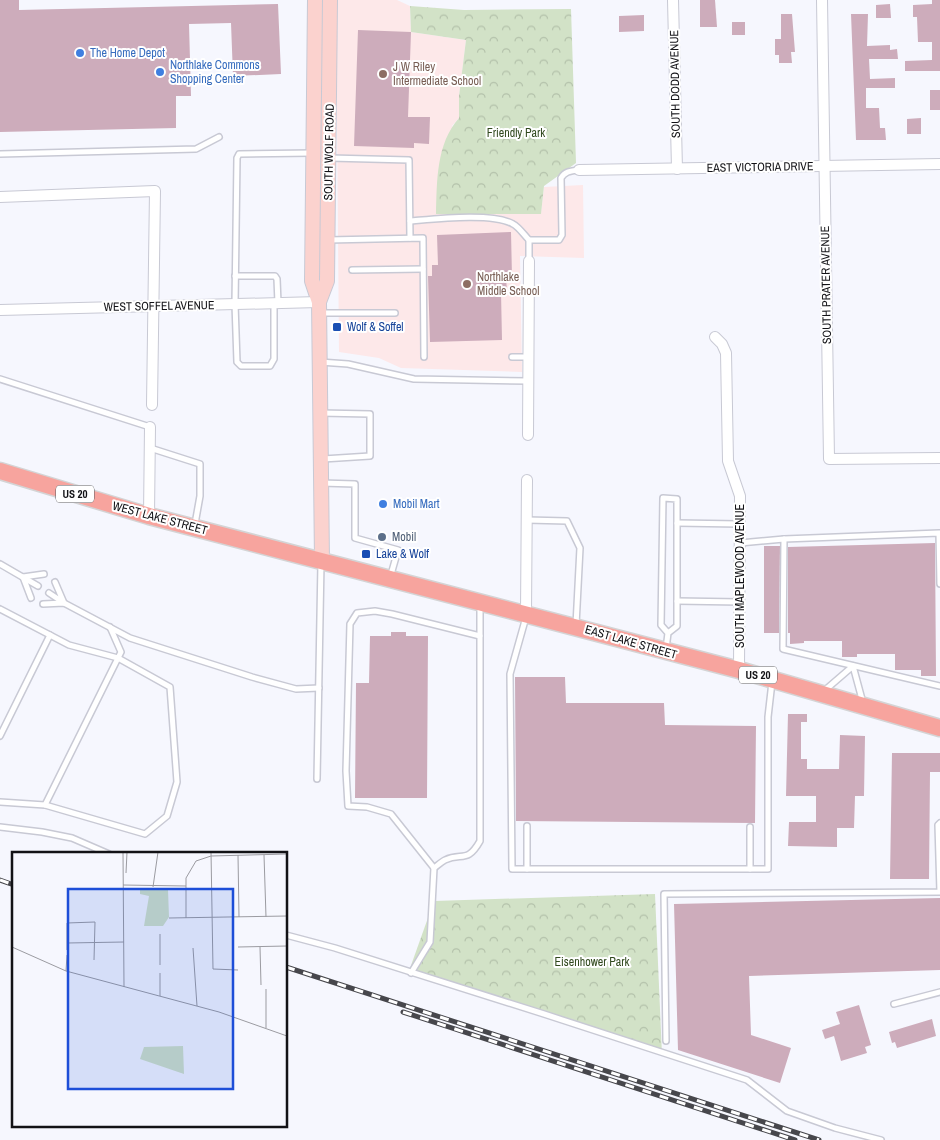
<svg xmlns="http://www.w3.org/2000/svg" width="940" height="1140" viewBox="0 0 940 1140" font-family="'Archivo Narrow',sans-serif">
<defs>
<pattern id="park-crowns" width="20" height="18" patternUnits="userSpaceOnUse" patternTransform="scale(1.25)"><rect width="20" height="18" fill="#d2e2c7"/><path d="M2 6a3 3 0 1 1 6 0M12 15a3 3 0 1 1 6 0" fill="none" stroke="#b3c1aa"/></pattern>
</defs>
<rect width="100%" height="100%" fill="#f6f7fe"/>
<!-- education -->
<path fill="#fde8e9" d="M336,0H397L410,6L411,32L466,40L459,96V118L452,126L541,213L544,187L583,185L584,258L520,256L522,372L401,368L379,358L339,352Z"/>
<!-- park -->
<g fill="url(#park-crowns)">
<path d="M410,6L464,10L571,9L576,163L544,186L541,214H436C437,181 436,144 459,118V96L466,40L411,32Z"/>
<path d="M655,894L662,1055L409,971L434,901Z"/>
</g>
<!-- building -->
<g fill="#cdacbb">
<path d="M0,0H19V10L278,4L281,74L233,76L231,23L189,24L191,96H176V128L0,132Z"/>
<path d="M700,0H715L717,27H700Z"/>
<path d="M932,0H940V71H905V61L932,60V42H918L917,17H913V5L932,4Z"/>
<path d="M890,4L891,18H876V5Z"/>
<path d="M781,14H792L795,52H791L792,63H779V55H775V39H781Z"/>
<path d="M851,14H868L867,46L890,45V50L897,49L898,59H869L870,79L895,78V88H866V108H879L880,128H885L886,140H856Z"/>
<path d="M644,15V31L619,32V16Z"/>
<rect x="732" y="22" width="13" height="13"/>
<path d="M358,30L411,32L408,117H430L429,144L414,143V148L354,146Z"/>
<rect x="930" y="90" width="10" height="20"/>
<path d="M921,118V134H907V119Z"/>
<path d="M511,232L512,277H506L507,292H501L502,340L430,342L428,276H432V265H438L437,235Z"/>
<path d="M935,543L936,676H921V670H895V654H857V657H842V641H804V643L790,644V633H788V547Z"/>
<path d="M764,546H780L779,633H764Z"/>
<path d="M391,632H406V636H428L427,798H355L356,683H369L370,636H391Z"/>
<path d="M515,677H565L566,703H664L665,725L756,726L755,823L516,821Z"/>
<path d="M788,714H807V722H801V759H807V769H839L840,735L865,736L864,796H855L854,828H837V847L788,846L789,822H816V796H786Z"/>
<path d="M892,753H940V772H930L929,879H890Z"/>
<path d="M940,898V970L749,976L751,1035L791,1048L780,1083L678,1050L674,904Z"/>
<path d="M859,1005L871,1045L865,1047L867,1053L841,1061L834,1036L825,1039L822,1030L840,1024L836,1012Z"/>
<path d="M932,1019L936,1036L897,1048L895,1042L892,1043L889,1032Z"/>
</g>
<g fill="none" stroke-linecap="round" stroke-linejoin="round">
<!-- lane casing -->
<g stroke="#c8c9d4" stroke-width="8">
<g id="lane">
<path d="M0,154L196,149L219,137"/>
<path d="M330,158L409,160L410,238"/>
<path d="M410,221C434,219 493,212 513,224C519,227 524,235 529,240V261"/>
<path d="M328,240L423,238L424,357"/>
<path d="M529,240H559L562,235L561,178C565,171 571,171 579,170"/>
<path d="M352,270L423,269"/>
<path d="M235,276H275L277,279L278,303"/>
<path d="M274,303V359L270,366H241L237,362L235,304L237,158L239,154L312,153"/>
<path d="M319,313H395"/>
<path d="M512,357H528"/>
<path d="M320,362L348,364L414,379L528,381"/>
<path d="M0,379L150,427"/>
<path d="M320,413L370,414V456L323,459"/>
<path d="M150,448L200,464V496L195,524"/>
<path d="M321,483L355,484V538L398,550L390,578"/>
<path d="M527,520L567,521L580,548L576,625"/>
<path d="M677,523L739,524"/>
<path d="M784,539L939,533L940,584"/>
<path d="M740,543L784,539L783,649L940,686"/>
<path d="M0,564L38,586"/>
<path d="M49,593L64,603L55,582"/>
<path d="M31,598L23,577L44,574"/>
<path d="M677,601L740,602"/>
<path d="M43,604L64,603L130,638L252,677L296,689L319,688"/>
<path d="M0,609L69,645L118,658L170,687L177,782L167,816L145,834L45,805"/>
<path d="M526,617L510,674L512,869H768V717L772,682"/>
<path d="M666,649L668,633L661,625L663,498L677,499V626L668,633"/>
<path d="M824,691L853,666L863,703"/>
<path d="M0,736L50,635"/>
<path d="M317,779L321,563"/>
<path d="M0,802L45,805L121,652L110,627"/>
<path d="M527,826V869"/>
<path d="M0,827L42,832L72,838L109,854"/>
<path d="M434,868L391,814L367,807L348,806L346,771L350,624L357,613L375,611L392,614L480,636"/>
<path d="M750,869V827"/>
<path d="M286,935L335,948L544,1014L747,1080L787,1111L835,1128L881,1140"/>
<path d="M411,973L430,942L434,868C437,866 441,862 445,860C462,852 467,864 480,841V605"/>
<path d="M894,1004L940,992"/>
<path d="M666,1041L664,894L940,892L938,825L940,823"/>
</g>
</g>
<!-- street casing -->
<g stroke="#c8c9d4" stroke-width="12">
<g id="street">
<path d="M673,0L677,169"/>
<path d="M822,0L829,459L940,458"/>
<path d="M579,170L940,164"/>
<path d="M0,197L155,191L152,405"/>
<path d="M0,310L319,302"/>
<path d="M715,337L722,344L726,353L728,461L740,496L739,670"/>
<path d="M528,435L529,261"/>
<path d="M149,516L150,427"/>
<path d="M526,614L527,480"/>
</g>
</g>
<!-- secondary casing -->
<g stroke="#c8c9d4" stroke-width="16">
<g id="secondary">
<path d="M315,0L312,281L319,302L322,560"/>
<path d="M319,302L327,281L330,0"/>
</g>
</g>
<!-- primary casing -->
<g stroke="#d4d4d5" stroke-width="19">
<path id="primary" d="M0,471L149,516L739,670L940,728"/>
</g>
<!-- lane -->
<use href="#lane" stroke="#fff" stroke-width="5"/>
<!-- street -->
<use href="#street" stroke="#fff" stroke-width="10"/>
<!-- secondary -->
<use href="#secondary" stroke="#fbd2ce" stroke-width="14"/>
<!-- primary -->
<use href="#primary" stroke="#f7a49e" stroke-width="16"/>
<!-- rail casing -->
<g stroke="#47474c" stroke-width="5">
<g id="rail">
<path d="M0,880L14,885"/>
<path d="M286,967L819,1140"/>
<path d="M403,1012L795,1140"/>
</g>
</g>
<!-- rail -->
<use href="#rail" stroke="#fff" stroke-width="3" stroke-dasharray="9" stroke-linecap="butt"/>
</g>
<!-- markers -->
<g fill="#3f7fe0" stroke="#fff" stroke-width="2">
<circle cx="80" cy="53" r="5"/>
<circle cx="160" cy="72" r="5"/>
<circle cx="383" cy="504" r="5"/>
</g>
<g fill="#8d6e63" stroke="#fff" stroke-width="2">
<circle cx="383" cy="74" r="5"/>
<circle cx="467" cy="284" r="5"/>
</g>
<g fill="#1a4fb4" stroke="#fff" stroke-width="2">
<rect x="332" y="322" width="10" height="10" rx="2.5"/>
<rect x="361" y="549" width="10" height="10" rx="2.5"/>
</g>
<circle fill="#5c6f8a" stroke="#fff" stroke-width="2" cx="382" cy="537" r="5"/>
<g text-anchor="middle" stroke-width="4" stroke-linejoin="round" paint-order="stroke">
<!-- shield labels -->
<g fill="#fff" stroke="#59595c" stroke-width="1">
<rect x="56" y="485.5" width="38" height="17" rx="4"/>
<rect x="739" y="666.5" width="38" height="17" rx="4"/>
</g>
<g font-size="11" font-weight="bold" fill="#121216">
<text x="75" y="498">US 20</text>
<text x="758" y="679">US 20</text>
</g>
<!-- shop labels -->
<g font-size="12" fill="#366cbe" stroke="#fff" text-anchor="start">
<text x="90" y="57">The Home Depot</text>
<text x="170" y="69">Northlake Commons<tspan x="170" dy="14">Shopping Center</tspan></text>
<text x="393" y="508">Mobil Mart</text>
</g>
<!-- education labels -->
<g font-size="12" fill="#785e54" stroke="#fff" text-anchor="start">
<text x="393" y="71">J W Riley<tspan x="393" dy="14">Intermediate School</tspan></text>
<text x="477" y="281">Northlake<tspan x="477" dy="14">Middle School</tspan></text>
</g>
<!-- street labels -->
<g font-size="12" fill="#121216" stroke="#fff">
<text transform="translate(675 84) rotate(-91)" y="4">SOUTH DODD AVENUE</text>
<text transform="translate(329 152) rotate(-89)" y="4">SOUTH WOLF ROAD</text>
<text transform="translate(760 167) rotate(-1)" y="4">EAST VICTORIA DRIVE</text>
<text transform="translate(826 285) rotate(-91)" y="4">SOUTH PRATER AVENUE</text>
<text transform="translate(159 306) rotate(-1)" y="4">WEST SOFFEL AVENUE</text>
<text transform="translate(160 518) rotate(15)" y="4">WEST LAKE STREET</text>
<text transform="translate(740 576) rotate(-90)" y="4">SOUTH MAPLEWOOD AVENUE</text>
<text transform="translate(631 642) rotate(16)" y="4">EAST LAKE STREET</text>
</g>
<!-- park labels -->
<g font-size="12" fill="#31491e" stroke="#fff">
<text x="516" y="137">Friendly Park</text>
<text x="592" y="966">Eisenhower Park</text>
</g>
<!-- transit labels -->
<g font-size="12" fill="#164399" stroke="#fff" text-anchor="start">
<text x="347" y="331">Wolf &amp; Soffel</text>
<text x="376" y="558">Lake &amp; Wolf</text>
</g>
<!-- service labels -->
<g font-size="12" fill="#4e5e75" stroke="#fff" text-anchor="start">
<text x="392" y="541">Mobil</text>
</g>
</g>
<!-- overview -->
<g transform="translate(12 852)">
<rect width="275" height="275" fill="#f6f7fe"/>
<path d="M128,38H156L157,65L151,74H132L137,44L128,42ZM171,194L172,222L128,207L132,195Z" fill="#d2e2c7"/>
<path fill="none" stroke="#9b9ba1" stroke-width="1" d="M111,0L112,135M199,0L201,117L226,118M226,3L227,65M252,3L254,65M114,21L115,0M111,33L174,34M141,35L146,0M157,66L275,64M174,66V26L184,9L199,4L275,2M55,91L112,90M0,95L54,119L207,160L275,184M226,95L275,94M248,95L249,133M181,96L185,154M55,98V71L83,70L82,108M148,113V82M54,119L55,103M148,144V121M254,176V137"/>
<path fill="#1d4ed8" fill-opacity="0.15" stroke="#1d4ed8" stroke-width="2.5" d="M56,37H221V237H56Z"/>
<rect width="275" height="275" fill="none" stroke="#121216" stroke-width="2.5"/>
</g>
</svg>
